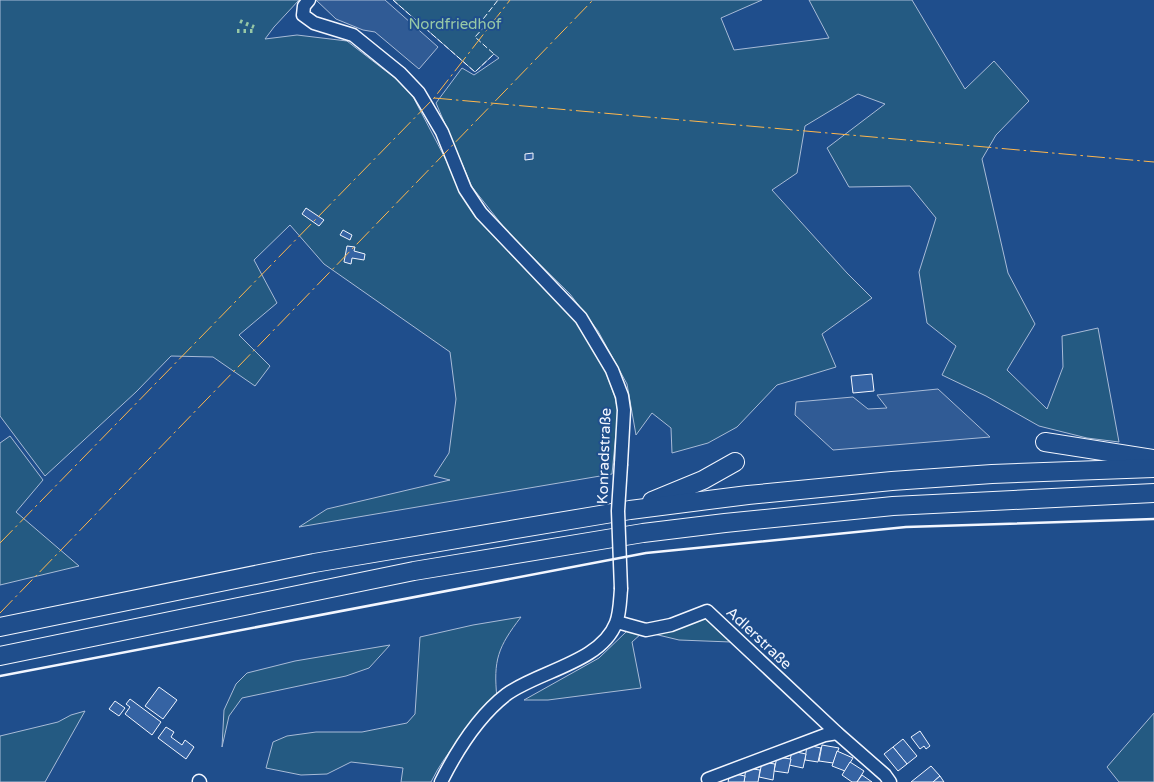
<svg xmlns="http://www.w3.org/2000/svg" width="1154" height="782" viewBox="0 0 1154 782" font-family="'Varela Round',sans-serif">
<rect width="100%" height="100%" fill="#1f4e8c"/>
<!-- green -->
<g fill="#245a82" stroke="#a8bbd7">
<path d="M0,0H299L274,27L265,39L297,35L347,41L409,89L456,179L461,195L499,242L577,321L604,367L615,397L618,412L612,474L299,527L327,509L450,480L434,476L449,453L456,399L450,352L324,264L290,225L254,260L277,303L239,335L270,366L255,386L213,357L171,356L136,392L45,476L0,416Z"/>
<path d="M393,0H762L721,18L734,50L829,38L809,0H912L965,89L994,61L1029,101L996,135L982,159L1008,273L1035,324L1007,370L1047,409L1063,367L1062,336L1098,328L1119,442L1087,438L1039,426L986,396L942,375L956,346L927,323L919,272L936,218L910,186L849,187L827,148L885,104L858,94L805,126L797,173L772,190L847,273L872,298L822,334L836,367L777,385L737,427L708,443L672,453L671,428L652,413L636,435L627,384L598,331L570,294L510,235L472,187L436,103L462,68L474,75L499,58L494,54L475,72Z"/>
<path d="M10,436L43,480L16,512L79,566L0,585V443Z"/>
<path d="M521,617C498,647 493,660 497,698C472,725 447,749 431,782H401L403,768L351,762L327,774L301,775L266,768L273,742L287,736L316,732H362L407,723L415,714L420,637L473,625Z"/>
<path d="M706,618L731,642L679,640L654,634L696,619Z"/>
<path d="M627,631L642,633L632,642L641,688L548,700H524L599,658Z"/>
<path d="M390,645L369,668L346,676L242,698L229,716L222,747L224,710L236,684L247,673L295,661Z"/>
<path d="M85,711L45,782H0V736L58,722L71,715Z"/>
<path d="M1154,713V782H1119L1107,767Z"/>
</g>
<!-- parking -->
<g fill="#305b95" stroke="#a8bbd7">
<path d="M316,0H385L438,47L419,69L375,32L363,30L336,19Z"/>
<path d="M938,389L990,437L833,450L795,415L796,402L853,397L868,409L887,408L877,395Z"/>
</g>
<!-- building -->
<g fill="#3563a3" stroke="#f2f6ff">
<path d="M533,153V159L525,160V154Z"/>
<path d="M306,208L324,220L319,226L302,214Z"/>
<path d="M343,230L352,235L350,240L340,235Z"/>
<path d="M347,246L355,247L354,251L365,254L364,260L352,258L351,264L344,262Z"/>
<path d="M872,374L874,391L853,393L851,376Z"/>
<path d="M159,687L177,700L163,719L145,706Z"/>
<path d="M130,699L161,722L152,735L125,714L130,707L126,704Z"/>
<path d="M115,701L125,708L119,716L109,709Z"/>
<path d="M166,727L174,732L171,737L182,745L185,740L194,747L186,759L158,738Z"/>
<path d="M920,731L930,746L926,749L924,746L920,749L911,737Z"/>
<path d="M903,739L917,756L907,764L893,747Z"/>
<path d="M807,745L821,748L818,762L805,760Z"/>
<path d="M822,745L839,748L833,763L819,761Z"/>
<path d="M893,747L907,764L898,771L884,754Z"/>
<path d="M792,751L806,754L803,768L789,765Z"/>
<path d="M837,751L853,758L845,771L832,766Z"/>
<path d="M777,757L791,759L788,773L774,771Z"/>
<path d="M762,762L775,764L773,780L759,777Z"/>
<path d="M850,762L864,771L857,782H852L842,775Z"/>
<path d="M931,766L940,776L933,782H911Z"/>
<path d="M746,768L760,770L758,782H744Z"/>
<path d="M730,773L745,776L744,782H728Z"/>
<path d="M862,775L872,782H857Z"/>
<path d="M940,776L944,782H933Z"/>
</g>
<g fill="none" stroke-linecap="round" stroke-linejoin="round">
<!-- minor casing -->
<g stroke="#f2f6ff" stroke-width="15">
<g id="minor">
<path d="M309,0L304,6L303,15L314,23L353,35L400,73L419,93L442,132L465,189L481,213L581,318L612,370L622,396L624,410L621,464"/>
<path d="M617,622L646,630L671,625L707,611L837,733L885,775L890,782"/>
<path d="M708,779L825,735L837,733"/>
<path d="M199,781L200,782"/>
<path d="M441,782C457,750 478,716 507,694C539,671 601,662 616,623C620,613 620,600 621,589"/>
</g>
</g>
<!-- highway casing -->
<g stroke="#f2f6ff" stroke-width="20">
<g id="highway">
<path d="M1045,442L1154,459"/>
<path d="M652,501L703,480L735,462"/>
<path d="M0,627L314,563L630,510L748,495L892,481L992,474L1154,468"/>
<path d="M0,656L414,571L643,533L725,523L893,506L1154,493"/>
</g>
</g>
<!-- minor -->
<use href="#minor" stroke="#1f4e8c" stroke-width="12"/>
<!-- highway -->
<use href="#highway" stroke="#1f4e8c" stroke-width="18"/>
<!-- minor-bridge casing -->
<g stroke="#f2f6ff" stroke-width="15" stroke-linecap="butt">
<path id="minor-bridge" d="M621,589L618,511L621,464"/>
</g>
<!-- minor-bridge -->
<use href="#minor-bridge" stroke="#1f4e8c" stroke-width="12"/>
<!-- hedge -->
<g stroke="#97c8a6" stroke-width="4" stroke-dasharray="2.5 4" stroke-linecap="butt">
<path d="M240,21L254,27"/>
<path d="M237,31H253"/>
</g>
<!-- fence -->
<path stroke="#f2f6ff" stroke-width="1" stroke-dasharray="6 2.5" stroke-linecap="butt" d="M393,0L475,72L494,54L475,37L485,26L480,23L498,0"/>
<!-- wall -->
<path stroke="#f2f6ff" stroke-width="2.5" d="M0,676L646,553L906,527L1154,519"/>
<!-- power -->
<g stroke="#ffb74d" stroke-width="1" stroke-dasharray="18 4 2.5 4" stroke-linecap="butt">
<path d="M434,98L1154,162"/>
<path d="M0,543L434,98L510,0"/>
<path d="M0,613L593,0"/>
</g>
</g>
<g text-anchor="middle" stroke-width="4" stroke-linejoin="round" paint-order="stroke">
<!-- park labels -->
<g font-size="15" fill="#97c8a6" stroke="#1f4e8c">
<text x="455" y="29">Nordfriedhof</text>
</g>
<!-- street labels -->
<g font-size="15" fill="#f2f6ff" stroke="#1f4e8c">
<text transform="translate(604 456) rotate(-88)" y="5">Konradstraße</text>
<text transform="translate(759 638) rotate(43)" y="5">Adlerstraße</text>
</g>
</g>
</svg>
